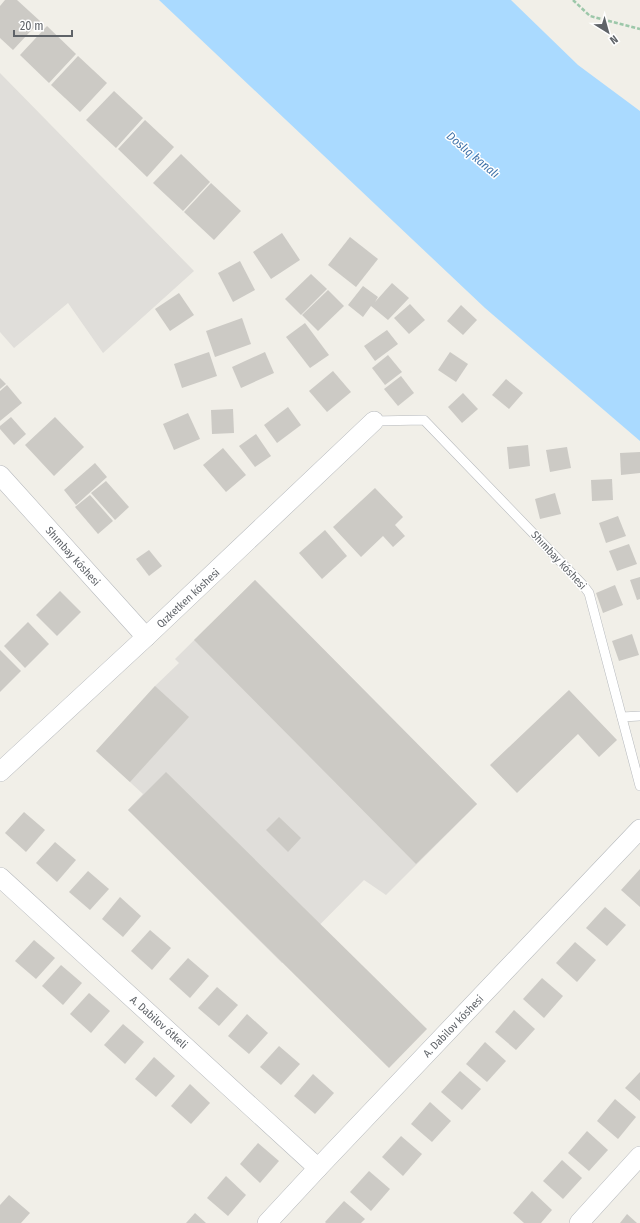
<svg xmlns="http://www.w3.org/2000/svg" width="640" height="1223" viewBox="0 0 640 1223" font-family="'Fira Sans Condensed',sans-serif">
<rect width="100%" height="100%" fill="#f1efe8"/>
<!-- industrial -->
<g fill="#e0deda">
<path d="M0,73L194,271L103,353L68,303L14,348L0,332Z"/>
<path d="M255,580L477,804L386,895L364,880L282,963L128,810L143,794L96,751L155,686L179,663L175,659Z"/>
</g>
<!-- water -->
<path fill="#aadaff" d="M159,0H511L578,65L640,111V441L485,308Z"/>
<!-- building -->
<g fill="#cccac5">
<path d="M5,0H17L40,21L13,50L0,38V6Z"/>
<path d="M47,26L76,54L49,83L20,55Z"/>
<path d="M78,56L107,83L80,112L51,85Z"/>
<path d="M114,91L143,118L116,148L86,120Z"/>
<path d="M145,120L174,147L147,177L118,149Z"/>
<path d="M181,154L210,182L183,211L153,183Z"/>
<path d="M211,183L241,211L214,240L184,212Z"/>
<path d="M282,233L300,260L271,279L253,252Z"/>
<path d="M350,237L378,259L356,287L328,265Z"/>
<path d="M240,261L255,290L233,302L218,273Z"/>
<path d="M311,274L327,289L301,315L285,299Z"/>
<path d="M392,283L409,298L388,320L371,306L363,317L348,305L363,286L378,297L375,302Z"/>
<path d="M328,290L344,306L318,331L302,315Z"/>
<path d="M179,293L194,315L170,331L155,309Z"/>
<path d="M410,304L425,320L409,334L394,318Z"/>
<path d="M461,305L477,320L463,335L447,321Z"/>
<path d="M242,318L251,344L215,357L206,331Z"/>
<path d="M305,323L329,355L310,368L286,337Z"/>
<path d="M387,330L398,344L375,361L364,346Z"/>
<path d="M209,352L217,376L182,388L174,364Z"/>
<path d="M265,352L274,373L241,388L232,367Z"/>
<path d="M450,352L468,364L456,382L438,370Z"/>
<path d="M388,355L402,372L385,385L372,368Z"/>
<path d="M333,371L351,392L327,412L309,391Z"/>
<path d="M401,376L414,393L398,406L384,389Z"/>
<path d="M0,378L6,384L0,389Z"/>
<path d="M506,379L523,393L509,409L492,395Z"/>
<path d="M7,385L22,403L0,421V391Z"/>
<path d="M463,393L478,409L462,423L448,407Z"/>
<path d="M288,407L301,425L277,443L264,425Z"/>
<path d="M233,409L234,433L212,434L211,410Z"/>
<path d="M188,413L200,439L174,450L163,424Z"/>
<path d="M11,417L26,434L14,445L0,429V426Z"/>
<path d="M55,417L84,447L54,476L25,445Z"/>
<path d="M256,434L271,456L255,467L239,446Z"/>
<path d="M528,445L530,466L509,469L507,447Z"/>
<path d="M567,447L571,468L550,472L546,450Z"/>
<path d="M223,448L246,475L226,492L203,465Z"/>
<path d="M640,452V473L621,475L620,453Z"/>
<path d="M95,463L107,477L76,505L64,490Z"/>
<path d="M612,479L613,500L592,501L591,480Z"/>
<path d="M106,481L129,507L115,520L91,493Z"/>
<path d="M375,488L403,517L395,525L405,536L393,547L383,536L361,557L333,527Z"/>
<path d="M555,493L561,514L540,519L535,499Z"/>
<path d="M90,495L113,521L98,534L75,507Z"/>
<path d="M618,516L626,536L606,543L599,523Z"/>
<path d="M325,530L347,556L322,579L299,553Z"/>
<path d="M629,544L637,564L617,571L609,551Z"/>
<path d="M149,550L162,566L149,576L136,559Z"/>
<path d="M640,577V599L637,600L630,580Z"/>
<path d="M255,580L477,804L416,864L194,640Z"/>
<path d="M615,585L623,605L603,613L596,593Z"/>
<path d="M60,591L81,612L57,636L36,615Z"/>
<path d="M28,622L49,644L25,668L4,646Z"/>
<path d="M632,634L639,655L619,661L612,641Z"/>
<path d="M0,650L21,671L0,692Z"/>
<path d="M155,686L189,717L130,782L96,751Z"/>
<path d="M569,690L617,740L599,757L578,734L517,793L490,765Z"/>
<path d="M166,772L427,1029L389,1068L128,810Z"/>
<path d="M24,812L45,830L26,852L5,833Z"/>
<path d="M279,817L301,838L288,852L266,830Z"/>
<path d="M55,842L76,860L57,882L36,863Z"/>
<path d="M640,869V907L621,890Z"/>
<path d="M88,871L109,889L90,910L69,892Z"/>
<path d="M120,897L141,916L123,937L102,919Z"/>
<path d="M605,907L626,925L607,946L586,928Z"/>
<path d="M150,930L171,948L152,970L131,951Z"/>
<path d="M34,940L55,958L36,979L15,961Z"/>
<path d="M575,942L596,960L577,982L556,963Z"/>
<path d="M188,958L209,976L190,998L169,979Z"/>
<path d="M61,965L82,983L63,1005L42,986Z"/>
<path d="M542,978L563,996L544,1018L523,999Z"/>
<path d="M217,987L238,1005L219,1026L198,1008Z"/>
<path d="M89,993L110,1011L91,1033L70,1014Z"/>
<path d="M514,1010L535,1029L516,1050L495,1032Z"/>
<path d="M247,1014L268,1033L249,1054L228,1036Z"/>
<path d="M123,1024L144,1042L125,1064L104,1045Z"/>
<path d="M485,1042L506,1061L487,1082L466,1064Z"/>
<path d="M279,1046L300,1064L281,1085L260,1067Z"/>
<path d="M154,1057L175,1076L156,1097L135,1079Z"/>
<path d="M460,1071L481,1089L462,1110L441,1092Z"/>
<path d="M640,1072V1101L625,1088Z"/>
<path d="M313,1074L334,1093L315,1114L294,1096Z"/>
<path d="M190,1084L210,1103L191,1124L171,1106Z"/>
<path d="M615,1099L636,1117L618,1139L597,1121Z"/>
<path d="M430,1102L451,1121L432,1142L411,1124Z"/>
<path d="M587,1131L608,1150L589,1171L568,1153Z"/>
<path d="M401,1136L422,1154L403,1176L382,1157Z"/>
<path d="M258,1143L279,1161L260,1183L240,1164Z"/>
<path d="M562,1160L582,1178L563,1199L543,1181Z"/>
<path d="M369,1171L390,1189L371,1211L350,1192Z"/>
<path d="M226,1176L246,1195L228,1216L207,1198Z"/>
<path d="M532,1191L552,1210L541,1223H524L513,1213Z"/>
<path d="M9,1195L30,1213L21,1223H0V1205Z"/>
<path d="M344,1201L365,1219L361,1223H326L325,1222Z"/>
<path d="M195,1213L206,1223H186Z"/>
<path d="M627,1214L637,1223H620Z"/>
</g>
<g fill="none" stroke-linecap="round" stroke-linejoin="round">
<!-- lane casing -->
<g stroke="#b5b8bc" stroke-width="10">
<g id="lane">
<path d="M374,421L424,420L583,585L589,593L640,786"/>
<path d="M622,717L640,716"/>
</g>
</g>
<!-- street casing -->
<g stroke="#b5b8bc" stroke-width="20">
<g id="street">
<path d="M0,475L146,637"/>
<path d="M0,772L146,637L374,421"/>
<path d="M0,877L318,1168"/>
<path d="M267,1223L318,1168L640,829"/>
<path d="M579,1223L640,1156"/>
</g>
</g>
<!-- path -->
<path stroke="#9cc7a9" stroke-width="2.5" stroke-dasharray="4 2" stroke-linecap="butt" d="M573,0L590,16L640,29"/>
<!-- lane -->
<use href="#lane" stroke="#fff" stroke-width="9"/>
<!-- street -->
<use href="#street" stroke="#fff" stroke-width="19"/>
</g>
<g text-anchor="middle" stroke-width="3" stroke-linejoin="round" paint-order="stroke">
<!-- street labels -->
<g font-size="11" fill="#5f6368" stroke="#fff">
<text transform="translate(73 556) rotate(48)" y="4">Shımbay kóshesi</text>
<text transform="translate(559 560) rotate(47)" y="4">Shımbay kóshesi</text>
<text transform="translate(188 598) rotate(-43)" y="4">Qızketken kóshesi</text>
<text transform="translate(159 1022) rotate(42)" y="4">A. Dabilov ótkeli</text>
<text transform="translate(453 1026) rotate(-46)" y="4">A. Dabilov kóshesi</text>
</g>
<!-- water labels -->
<g font-size="12" font-style="italic" fill="#4174aa" stroke="#fff">
<text transform="translate(473 155) rotate(40)" y="4">Doslıq kanalı</text>
</g>
</g>
<!-- north arrow -->
<g transform="translate(608 32) rotate(143)" stroke="#ffffff" stroke-width="3" paint-order="stroke">
<path d="M0-3L7 15L0 10L-7 15Z" fill="#5f6368"/>
<text y="-6" font-size="11" font-weight="bold" text-anchor="middle" fill="#5f6368">N</text>
</g>
<!-- scale -->
<path d="M14 30v6h58v-6" fill="none" stroke="#5f6368" stroke-width="2"/>
<text x="20" y="30" font-size="12" fill="#5f6368" stroke="#ffffff" stroke-width="3" paint-order="stroke">20 m</text>
</svg>
